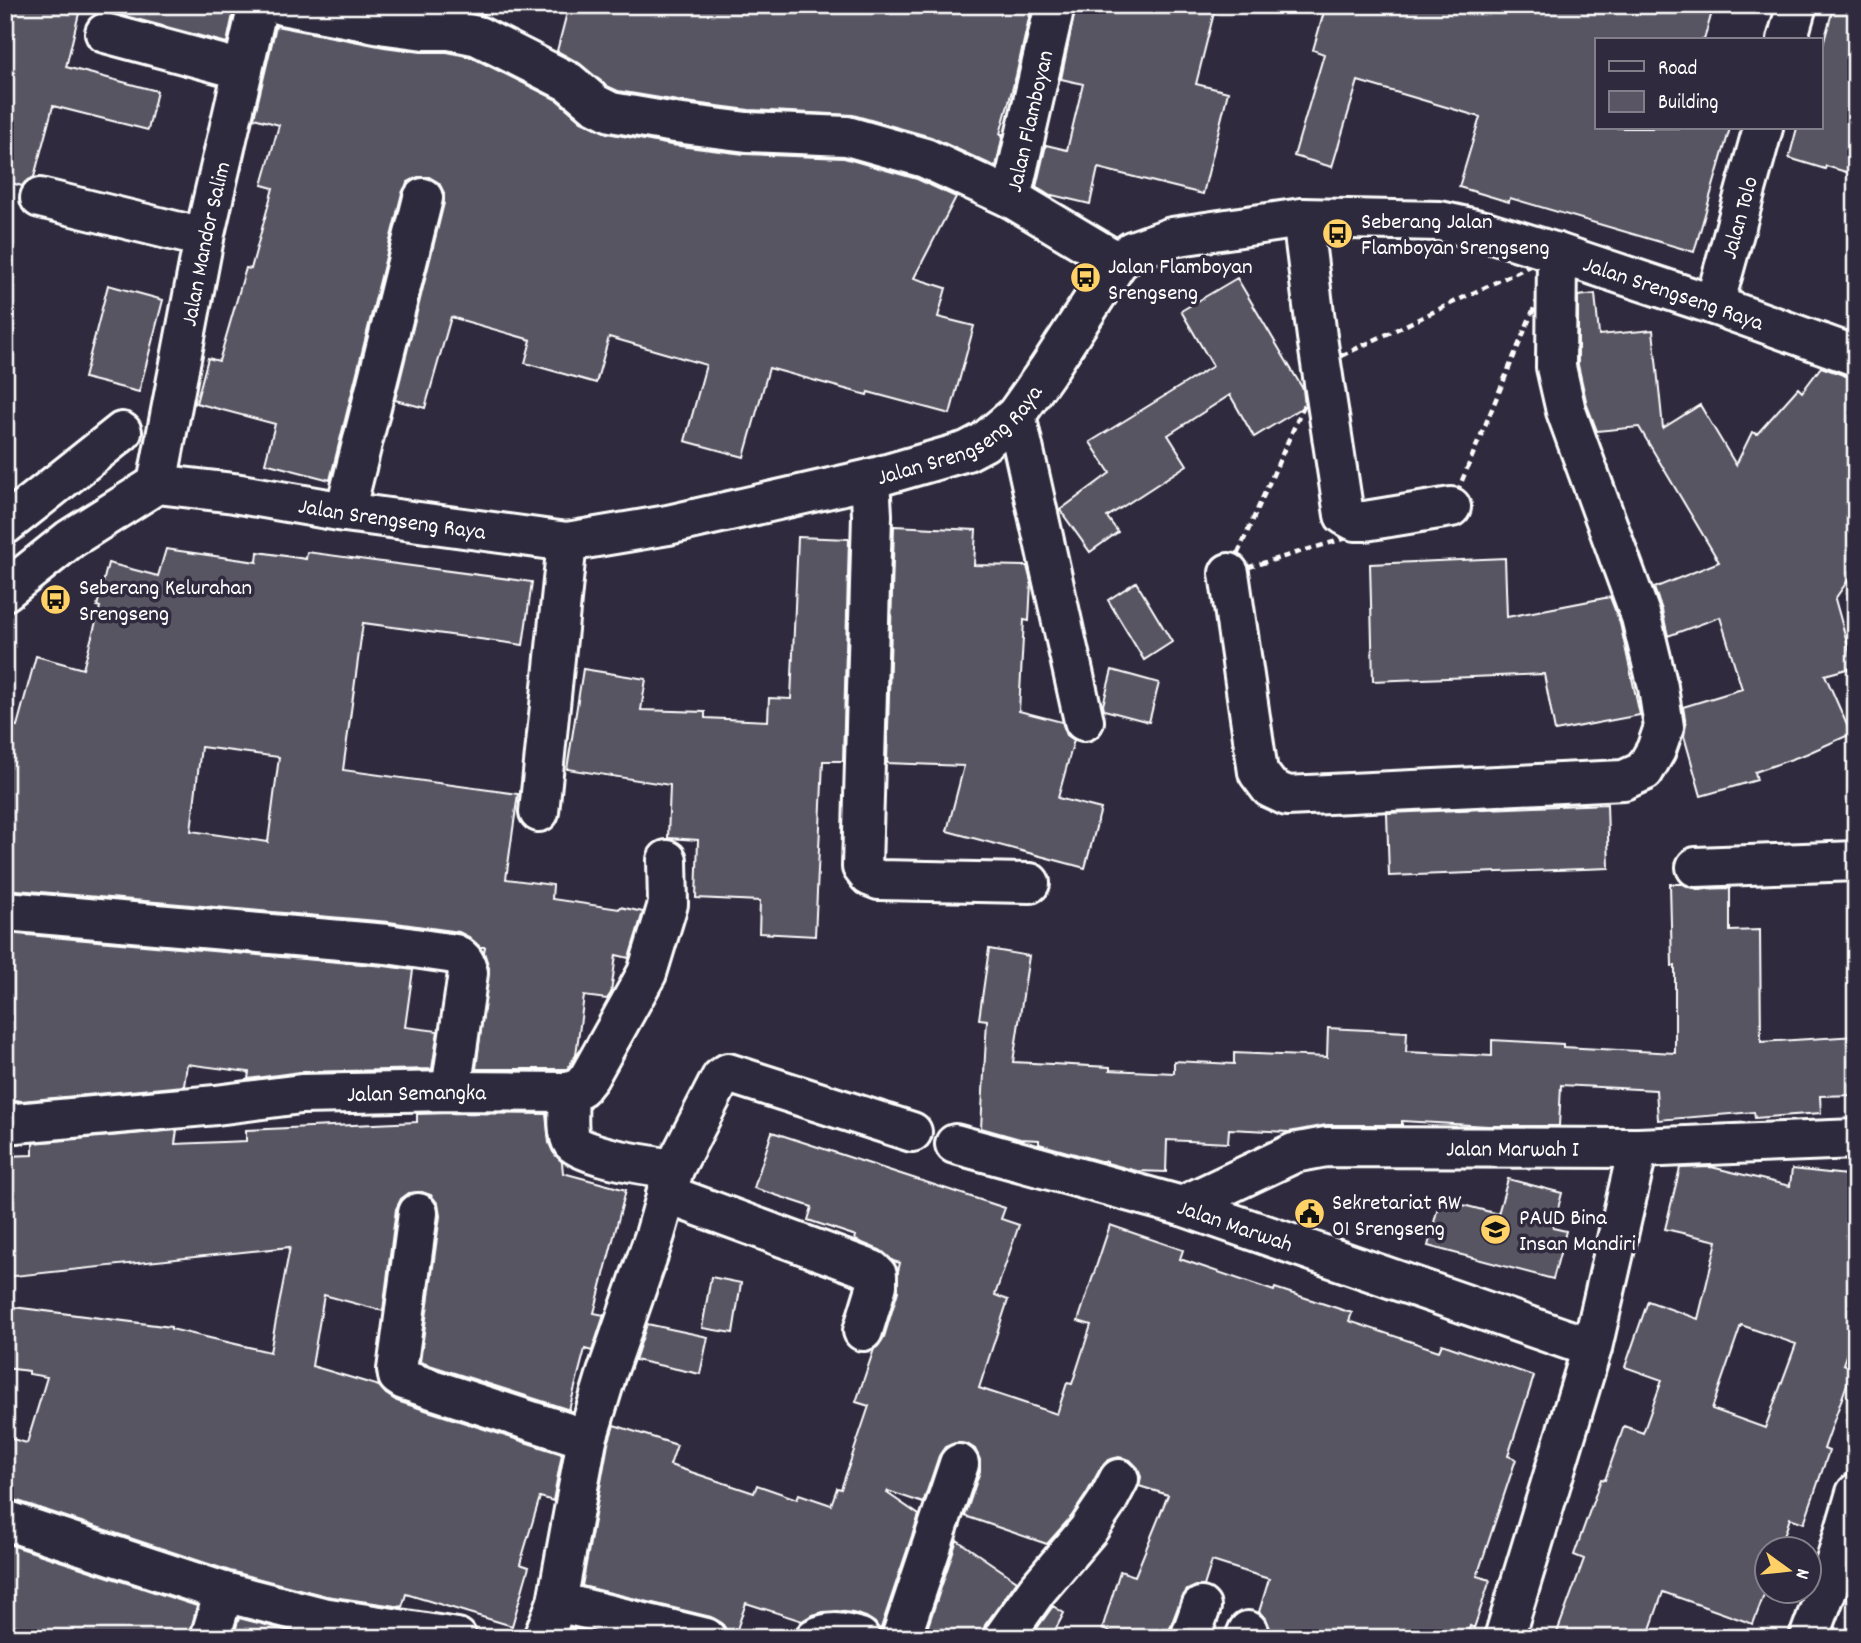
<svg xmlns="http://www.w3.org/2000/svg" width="1861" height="1643" font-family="Dekko,sans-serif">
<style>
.building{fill:#595564;stroke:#fff;stroke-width:2;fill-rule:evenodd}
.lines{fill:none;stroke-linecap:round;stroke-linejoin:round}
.minor-casing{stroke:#fff;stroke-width:44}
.major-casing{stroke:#fff;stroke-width:44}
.path{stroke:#fff;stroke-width:4.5;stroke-dasharray:7 5;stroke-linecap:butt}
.minor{stroke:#2f2a3d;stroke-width:38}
.major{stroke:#2f2a3d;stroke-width:38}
.labels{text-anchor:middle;stroke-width:7;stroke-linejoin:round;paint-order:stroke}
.street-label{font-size:23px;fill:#fff;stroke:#2f2a3d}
.poi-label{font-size:23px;fill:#fff;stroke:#2f2a3d;text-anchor:start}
</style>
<rect width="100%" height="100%" fill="#2f2a3d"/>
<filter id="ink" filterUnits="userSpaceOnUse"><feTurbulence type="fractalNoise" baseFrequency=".0143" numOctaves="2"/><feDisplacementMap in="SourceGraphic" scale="14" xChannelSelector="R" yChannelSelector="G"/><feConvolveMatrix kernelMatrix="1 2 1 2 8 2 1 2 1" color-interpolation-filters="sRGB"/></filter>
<g filter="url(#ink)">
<path class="building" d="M5,5h76l-15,62 91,24 -9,39 -95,-24 -19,71 -9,5 -3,4 -17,-5z
M111,5h124l-8,38 -117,-31z
M404,5h82l-2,10 -31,-6 -28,-1z
M569,5h463l-16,71 -16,58h3l-7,33 -65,-30 -78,-22 -104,-5 -71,-9 -60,-10 -11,-5 -28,-23 -22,-12z
M1076,5h140l-20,79 32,8 -25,102 -105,-26 -8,36 -38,-9v2l-16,-10 10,-42 21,5 16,-66 -22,-5z
M1326,5h388l-10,35h-107v88h133l-36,124 -184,-54 -1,4 -50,-15 21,-70 -122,-36 -26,86 -38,-11 30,-102 -11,-4z
M1834,5h22v170l-30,-9 -1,3 -36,-11 8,-30h24v-76z
M276,26l108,21 37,5h26l24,5 86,43 24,21 26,12 64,12 73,9 100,4 73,21 39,18 -42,81 32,10 -8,29 36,9 -24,88 -82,-22 -1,3 -98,-27 -25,89 -59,-16 21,-76 -97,-28 -13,46 -71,-20 6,-23 -80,-23 -26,91 -30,-8 49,-197v-10l-5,-10 -10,-6h-11l-10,5 -6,11 -72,287 -65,-17 10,-39 -79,-21 12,-45 11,3 27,-93 5,1 22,-81 -11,-3 17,-60 -25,-7z
M1237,278l66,111 2,17 -51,31 -24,-42 -62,40 19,30 -80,52 11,15 -28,20 -30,-42 50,-37 -20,-31 123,-76 -32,-55z
M108,285l55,15 -24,92 -55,-14z
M1595,294l4,41 54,-5 10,98 37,-23 36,60 16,-33 5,2 41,-46 4,4 19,-25 25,9 10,7v186l-21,30 19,68 -29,8 26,59 -45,20 -51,18 2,8 -56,16 -17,-60 2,-12 -3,-17 59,-18 -22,-72 -52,19 -6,-26 -8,-22 65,-26 -80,-135 -42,4 -10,-26 -9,-40v-69z
M894,526l82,4 -2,35 53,1 4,16 -2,39 -5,-1 -5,91 43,11 5,13 7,5 -16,58 43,11 -16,59 -138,-37 17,-65 -77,-3z
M798,537l51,2 -6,222h-20l-8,175 -56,-3 1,-32 -64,-3 2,-58 -30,-2 2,-53 -103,-16 16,-100 63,10 -5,31 64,2v6l63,3 1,-23 22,1z
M166,549l91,13 1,-10 48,7 1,-7 225,30 -9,63 -160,-22 -20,147 175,24 -12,85 47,6 -1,14 67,10 1,-2 23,5 -14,46 -13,-3 -5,38 -4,6 -23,-3 -8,59 -9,14h-91l13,-101 -5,-16 1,-5h-5l-11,-10 -10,-5 -70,-10 -384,-33v-166l12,3 19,-70 47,13 17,-62 -3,-1 11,-43 50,13zM201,747l78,10 -11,85 -77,-11z
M1505,558l2,59 103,-20 10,26 20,92 -85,16 -11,-57 -171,7 -3,-117z
M1136,582l36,60 -28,18 -36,-60z
M1112,670l47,13 -10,39 -45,-12 -1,-5z
M1607,804l2,64 -220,8 -2,-63z
M1670,884h13l14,5 33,-1v43l30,-1 1,112 95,-6v59l-36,1 1,17 -66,5 -1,-6 -96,8 -2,-30 -95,-5 -2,41h-71l-86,-5v4h-76l-37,7 -60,-3 -1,14 -61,-3 -1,32 -29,-1 -30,-8v-2h-7l-61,-17v-4l-19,-1 -39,-11 6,-108 -8,-1 10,-70 40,7 -16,106 97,5v3l64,3v-12l60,3v-11l93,4 1,-29 79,4 -1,20 86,4v-16l71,4v3l112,6v-87h-3z
M5,933l379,33 29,4 -8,57 33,4 -6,38 -132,3 -52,7 1,-7 -62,-8 -3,22 -163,15 -16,-3z
M451,1113l95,1 3,29 4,9 9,10 1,11 63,17 -32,123 10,2 -12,36 -7,-2 -16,61 4,1 -153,-49 20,-146 -2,-12 -7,-9 -9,-3 -13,1 -8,6 -5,10 -13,102 -59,-16 -12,71 67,20 7,8 11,7 165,53 -9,47 -13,-4 -20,67 9,3 -17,59 -106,-32 -4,13 -76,-11 -96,-25 -218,-72h-7v-62l22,6 20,-66 -18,-3v-3l-24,-3v-62l166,21v2l99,23 20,-105 -285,30v-121l28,-1v-12l144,-13 -2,14 71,-3v-11l171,-8v-8z
M772,1132l233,76 -4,11 18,6 -24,70 13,5 -29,88 78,26 10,-31 5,1 19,-59 -13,-4 32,-96 73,25 -3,9 94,32 1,-3 77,25 -3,8 90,30 3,-7 92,32 -26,80 8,3 -39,117 13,4 -16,48 -4,-2 -4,12h-198l2,-10 -4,-10 -7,-6 10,-33 -57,-18 -8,25h-8l-9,4 -6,9 -12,32v7h-41l-26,-9 18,-58 15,5 33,-81 -29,-9 2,-9 -3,-9 -8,-8 -11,-3 -11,3 -8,9 -13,24 -16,24 -24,27 -82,-28 15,-45v-11l-5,-11 -8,-5 -12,-1 -10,4 -6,9 -16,47 -35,-12 -1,2 32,22 -39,116 -5,-8 -9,-6 -13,-4 -16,-2 -14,1 -11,3 -10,6 -56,-18 -12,35h-7v-7l-5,-8 -11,-6 -129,-31 26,-142 6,-19 63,20 -7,20 84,28 3,-8 40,14 2,-5 32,11 6,-17 4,1 28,-83 -13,-4 18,-53 4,-3 6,-9 14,-46v-20l2,-8 -7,-2 -13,-11 -25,-10 1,-4 -48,-16 4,-13 -58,-19z
M1711,1167l79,19 2,-17 64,7v151l-13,37 10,3 -29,82 5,2 -25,72 -14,-5 -10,31h-13v38l-14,37 -90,-32 -16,46h-92l29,-79 -10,-4 27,-76 4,1 19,-54 19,7 19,-53 -37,-13 23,-66 50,18 19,-78 -52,-12 15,-61zM1741,1325l55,19 -31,84 -53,-19z
M1508,1179l54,14 -9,35 13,3 -13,48 -125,-33 12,-47 58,15z
M711,1277l30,6 -8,50 -31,-5z
M647,1324l61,13 -8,37 -65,-14z
M957,1540l60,41 -32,44 -4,13h-57z
M5,1543l192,63 -8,32h-135l-49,-15z
M1053,1606l11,7 -13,25h-21z
M239,1618l73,19 -79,1z
M571,1628l41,10h-43z"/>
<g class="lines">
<defs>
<g id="minor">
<path d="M282,5l105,20 37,5h25l29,6 91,46 26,22 16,8 64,11 72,9 100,4 78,22 86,40 107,64"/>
<path d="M105,33l138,37"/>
<path d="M1787,40l10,-35"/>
<path d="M40,198l164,40"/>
<path id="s1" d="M1011,198l44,-193"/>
<path d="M1302,218l15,119 27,178 11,6h10l86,-14"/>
<path id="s2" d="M1714,305l49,-177"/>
<path d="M1016,415l68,306"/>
<path d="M870,479l2,36 -10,352 7,9 10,4 151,3"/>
<path id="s3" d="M157,484l47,-246 54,-233"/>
<path d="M345,512l78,-314"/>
<path d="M5,525l117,-93"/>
<path d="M1229,573l29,199 12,16 17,8 337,-16 20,-9 12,-21 8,-23 -6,-40 -17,-70 -75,-206 -10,-44 1,-114"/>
<path d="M539,812l28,-270"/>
<path d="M1696,867l160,-6"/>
<path d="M5,911l382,33 68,10c9,5 11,9 13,19l-17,118"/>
<path d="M569,1092c0,11 -3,42 3,50 13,15 81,24 102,27"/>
<path id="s4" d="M5,1124l211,-19 85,-11 150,-3 118,1 12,-5 8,-10 58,-104 21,-69 -1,-44"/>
<path id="s5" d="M955,1144l227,62 410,142"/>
<path d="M666,1194l206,76 5,5v10l-14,46"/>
<path id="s6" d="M1182,1206l112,-53 32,-6 312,1 218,-9"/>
<path d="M418,1213l-21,157 1,6 6,4 183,59"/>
<path d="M5,1520l219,72 98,25 135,21"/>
<path d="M557,1602l149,36"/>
<path d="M210,1638l14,-46"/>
<path d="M543,1638l14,-36 30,-163 20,-66 48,-138 19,-66 47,-91 7,-5 184,59"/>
<path d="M815,1638c16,-8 29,-5 45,0"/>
<path d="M901,1638l58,-174"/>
<path d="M1003,1638l34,-48 51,-60 19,-28 12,-23"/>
<path d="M1190,1638l11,-31"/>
<path d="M1245,1638l3,-7"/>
<path d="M1504,1638l88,-290 46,-200"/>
<path d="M1809,1638l20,-54 27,-91"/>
</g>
<g id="major">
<path id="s7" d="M5,591l65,-52 87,-55 77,9 111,19 222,30 101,-17 202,-46 97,-28 17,-9 32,-27 31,-44 71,-109 14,-11 40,-14 130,-19 138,3 49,11 68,21 157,52 142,51"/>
</g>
</defs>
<use href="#minor" class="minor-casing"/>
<use href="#major" class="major-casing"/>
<path class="path" d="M1557,253l-106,254 -222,66 93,-208z"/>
<use href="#minor" class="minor"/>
<use href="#major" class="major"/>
</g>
</g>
<defs>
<symbol id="bus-disc" viewBox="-11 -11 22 22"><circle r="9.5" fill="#ffd166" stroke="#2f2a3d"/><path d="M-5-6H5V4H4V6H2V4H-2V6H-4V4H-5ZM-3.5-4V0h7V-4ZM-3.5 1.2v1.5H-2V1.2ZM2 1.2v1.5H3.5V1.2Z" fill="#111"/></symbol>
<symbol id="civic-disc" viewBox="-11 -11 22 22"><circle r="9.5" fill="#ffd166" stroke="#2f2a3d"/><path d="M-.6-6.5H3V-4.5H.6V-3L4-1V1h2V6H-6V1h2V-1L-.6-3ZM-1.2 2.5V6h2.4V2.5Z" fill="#111"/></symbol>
<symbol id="school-disc" viewBox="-11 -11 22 22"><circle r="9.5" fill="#ffd166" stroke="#2f2a3d"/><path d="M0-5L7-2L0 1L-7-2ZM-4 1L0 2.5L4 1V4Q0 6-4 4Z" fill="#111"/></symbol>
</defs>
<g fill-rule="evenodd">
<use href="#bus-disc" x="1320" y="216" width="35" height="35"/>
<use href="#bus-disc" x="1068" y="260" width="35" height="35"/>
<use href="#bus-disc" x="38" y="582" width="35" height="35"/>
<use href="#civic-disc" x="1292" y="1196" width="35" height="35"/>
<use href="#school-disc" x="1478" y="1212" width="35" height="35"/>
</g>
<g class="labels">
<g class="street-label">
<text dy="8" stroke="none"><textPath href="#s1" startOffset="79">Jalan Flamboyan</textPath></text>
<text dy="8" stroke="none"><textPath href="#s2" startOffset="91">Jalan Tolo</textPath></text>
<text dy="8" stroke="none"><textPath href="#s3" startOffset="245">Jalan Mandor Salim</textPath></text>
<text dy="8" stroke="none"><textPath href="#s7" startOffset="1830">Jalan Srengseng Raya</textPath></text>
<text dy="8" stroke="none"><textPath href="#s7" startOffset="1012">Jalan Srengseng Raya</textPath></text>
<text dy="8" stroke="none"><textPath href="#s7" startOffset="424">Jalan Srengseng Raya</textPath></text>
<text dy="8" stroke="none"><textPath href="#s4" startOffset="413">Jalan Semangka</textPath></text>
<text dy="8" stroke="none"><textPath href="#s6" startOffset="343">Jalan Marwah I</textPath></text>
<text dy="8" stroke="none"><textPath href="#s5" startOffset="292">Jalan Marwah</textPath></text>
</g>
<g class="poi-label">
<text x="1361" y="228">Seberang Jalan<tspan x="1361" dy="26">Flamboyan Srengseng</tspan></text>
<text x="1108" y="273">Jalan Flamboyan<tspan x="1108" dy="26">Srengseng</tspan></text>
<text x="79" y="594">Seberang Kelurahan<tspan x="79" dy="26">Srengseng</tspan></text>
<text x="1332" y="1209">Sekretariat RW<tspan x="1332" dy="26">01 Srengseng</tspan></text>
<text x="1519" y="1224">PAUD Bina<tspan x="1519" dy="26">Insan Mandiri</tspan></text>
</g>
</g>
<rect width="1861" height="1643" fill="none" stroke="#2f2a3d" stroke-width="28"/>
<rect x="14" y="14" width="1833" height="1615" fill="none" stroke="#fff" stroke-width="2.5" filter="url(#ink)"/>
<rect x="1595" y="38" width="228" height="91" fill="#2f2a3d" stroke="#827f8b" stroke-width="2"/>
<rect x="1609" y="61" width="35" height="10" fill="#2f2a3d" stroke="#827f8b" stroke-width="2"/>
<text x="1658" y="74" font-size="21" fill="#ffffff">Road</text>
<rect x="1609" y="91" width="35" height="21" fill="#595564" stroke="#827f8b" stroke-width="2"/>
<text x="1658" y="108" font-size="21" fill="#ffffff">Building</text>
<g transform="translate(1788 1570) rotate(105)"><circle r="33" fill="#2f2a3d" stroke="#827f8b" stroke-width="2"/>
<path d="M0-5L12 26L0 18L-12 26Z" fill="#ffd166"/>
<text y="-10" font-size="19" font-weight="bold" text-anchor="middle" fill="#ffffff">N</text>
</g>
</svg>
